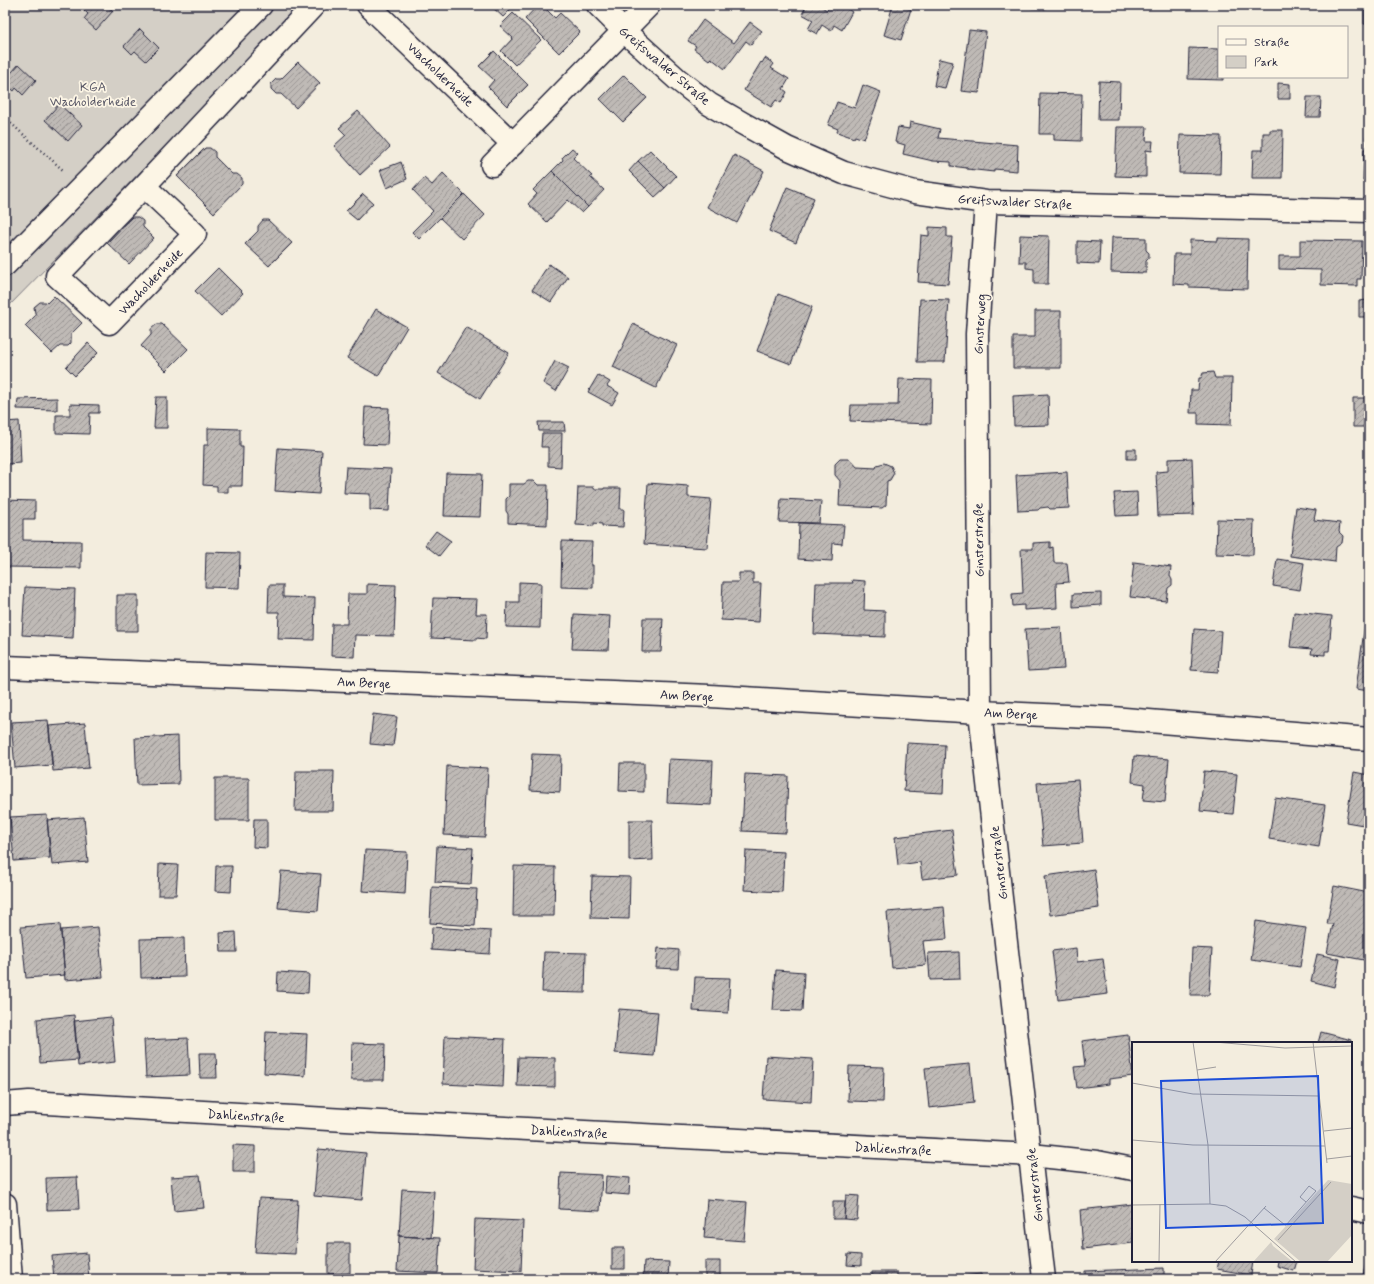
<svg xmlns="http://www.w3.org/2000/svg" width="1374" height="1284" font-family="Mynerve,sans-serif">
<style>
.green{fill:#d4cfc6;stroke:#7b7880}
.building{fill:url(#building-hatch);stroke:#22223b}
.lines{fill:none;stroke-linecap:round;stroke-linejoin:round}
.minor-casing{stroke:#22223b;stroke-width:25}
.path{stroke:#22223b;stroke-width:2.5;stroke-dasharray:1 3;stroke-linecap:butt}
.minor{stroke:#fcf5e5;stroke-width:22}
.labels{text-anchor:middle;stroke-width:3.5;stroke-linejoin:round;paint-order:stroke}
.street-label{font-size:13px;fill:#22223b;stroke:#fcf5e5}
.park-label{font-size:13px;fill:#575665;stroke:#fcf5e5}
.inset-road{fill:none;stroke:#9f9c9d;stroke-width:1}
.view{fill:#1d4ed8;fill-opacity:0.15;stroke:#1d4ed8;stroke-width:2}
.inset-edge{fill:none;stroke:#22223b;stroke-width:2}
</style>
<defs>
<pattern id="building-hatch" width="6" height="6" patternUnits="userSpaceOnUse"><rect width="6" height="6" fill="#bfbab6"/><path d="M-1 1l2-2M0 6l6-6M5 7l2-2" fill="none" stroke="#9b9795"/></pattern>
</defs>
<rect width="100%" height="100%" fill="#f3edde"/>
<filter id="ink" filterUnits="userSpaceOnUse"><feTurbulence type="fractalNoise" baseFrequency=".025" numOctaves="2"/><feDisplacementMap in="SourceGraphic" scale="8" xChannelSelector="R" yChannelSelector="G"/><feConvolveMatrix kernelMatrix="1 2 1 2 8 2 1 2 1" color-interpolation-filters="sRGB"/></filter>
<g filter="url(#ink)">
<path class="green" d="M5,5h299l-299,305z"/>
<path class="building" d="M84,5h22l7,6 -17,19 -12,-11 4,-5 -6,-6z
M492,5h23l-12,12 -12,-11z
M538,5h4l13,13 5,-5 20,19 -21,21 -34,-34z
M807,5h11l9,5 3,-5h12l10,7 -10,18 -8,-5 -3,6 -9,-6 -5,9 -9,-5 5,-9 -11,-6z
M893,5h7l11,4 -10,31 -17,-5z
M1031,5h15l-1,4 -14,-1z
M1332,5h37v19h-5v-15l-32,-2z
M513,13l28,27 -26,25 -14,-14 12,-13 -13,-12z
M703,20l31,23 16,-21 12,9 -11,14 -5,-4 -21,28 -14,-11 -2,2 -15,-11 2,-3 -8,-5z
M140,29l19,19 -13,13 -11,-10 -3,3 -8,-8z
M969,30l17,2 -7,61 -18,-2z
M1189,48l30,1v28h4v3l-35,-1z
M494,51l34,34 -21,21 -19,-19 6,-7 -15,-14z
M765,58l9,6 -3,4 18,11 -6,10 4,3 -6,11 -5,-3 -5,7 -27,-17 17,-28 1,1z
M939,59l14,3 -8,26 -11,-2z
M298,62l22,21 -24,25 -15,-14h-5l-5,-5v-5l5,-5h5z
M19,64l17,16 -13,15 -7,-7 -2,3 -9,-8v-3z
M624,75l23,23 -24,24 -23,-23z
M1099,81l21,1 -1,38h-21z
M1278,83l12,1v15h-12z
M863,85l18,7 -17,47 -9,-3 -1,2 -17,-6 1,-3 -10,-4 9,-23 18,6z
M1040,93l42,1 -1,47 -27,-1v-6h-15z
M1307,97h14l-1,20h-14z
M59,104l23,21 -14,16 -23,-21z
M358,111l32,36 -30,28 -26,-29 12,-11 -7,-7z
M910,122l30,7 -2,9 80,7 -1,26 -23,-2v3l-27,-3v-1l-16,-2v-4l-18,-1 -30,-7 2,-9 -10,-3 3,-15 11,2z
M1117,127h30l-1,14h7l-1,10 -6,-1v27l-31,-1z
M1270,130h13l-1,48h-30l1,-28h10v-17h7z
M1180,135l41,1 -1,38 -41,-1z
M1366,136h3v44h-6l1,-31h2z
M205,148h5l5,4v5l17,17h5l5,4v6l-28,29 -37,-37z
M572,148l6,5 -5,5 19,18 -2,1 14,13 -16,17 -36,-36 11,-11 -1,-2z
M650,150l26,26 -11,12 -27,-27z
M734,155l30,16 -27,52 -30,-16z
M638,161l27,27 -10,9 -26,-26z
M401,162l6,17 -20,9 -7,-18z
M552,171l36,36 -6,6 -14,-13 -21,22 -19,-18 9,-10 -4,-4z
M443,173l21,21 -45,45 -7,-7 21,-21 -20,-21 11,-12 8,7z
M787,187l27,11 -18,45 -27,-12z
M363,194l10,9 -16,17 -11,-9z
M464,194l21,21 -23,24 -22,-21z
M132,217h6l5,4v6l11,11 -25,26 -22,-21z
M263,220h5l24,23 -23,23 -24,-22 13,-13v-5z
M929,227l18,1v9h5l-4,47 -30,-2 3,-47 8,1z
M1020,235l29,1 -1,48h-14v-15l-8,-1v-6h-7z
M1112,237l34,1v12l3,3v5l-3,3v12l-35,-1z
M1218,238l30,1 -1,50 -58,-2v-2l-16,-1 1,-30h16v-14l28,1z
M1300,240l62,1 -1,38h-4v7l-36,-1v-15l-42,-1v-13h21z
M1077,241l23,1 -1,22 -22,-1z
M549,264l19,13 -17,25 -19,-12z
M218,268l25,25 -22,23 -26,-25z
M778,294l34,13 -21,57 -34,-13z
M1367,295h2v22h-10v-16l8,-1z
M54,296l28,27 -11,11v9l-3,3h-8l-8,7 -27,-27 11,-11 -1,-2 -1,-6 6,-5h6l1,1z
M920,299l29,1 -4,62h-28z
M376,309l31,18 -29,49 -31,-18z
M1035,311h26v57h-48v-31h22z
M157,324h5l26,25 -22,22 -25,-25 10,-11v-6z
M633,324l44,21 -21,43 -43,-21z
M466,327l43,26 -29,46 -42,-26z
M88,343l10,10 -23,23 -9,-9z
M555,361l14,7 -13,23 -13,-8z
M1213,372l2,6h17l-1,47 -33,-1v-11h-8l1,-23h7l1,-12h2l2,-5z
M598,375l12,7 -3,4 12,7 -7,12 -24,-13z
M899,379l33,1 -1,44 -81,-3 1,-16h47z
M1048,394l1,31 -35,1 -1,-30z
M156,397h11v31h-13z
M57,398v12l-40,-1 1,-10z
M1353,398h16v29h-16z
M70,404l29,1v8h-9l-1,21 -33,-1v-18h14z
M365,407l24,1 -2,37 -24,-1z
M19,421l2,42 -16,1v-42z
M538,422h26l1,9h-26z
M208,428l32,1v18h3l-1,39h-14v6h-11v-6l-14,-1 1,-40h4z
M542,433h20l-1,34 -13,-1v-19h-7z
M278,448l44,3 -3,43 -44,-3z
M1127,449h9v10h-9z
M1192,458l2,57 -36,1 -2,-44 12,-1v-12z
M840,459h10l7,8 19,1 1,-3 7,-2 7,3 3,7 -4,7 -3,1 -1,24 -4,3 -43,-2 1,-25 -5,-6v-11z
M346,467l45,2 -2,42 -19,-1v-16l-26,-1z
M1067,472l2,36 -19,1 -2,-2 -8,1 -2,2 -20,1 -2,-36z
M446,473l36,1 -2,43 -36,-1z
M528,481h6l4,4h10l-1,40 -39,-2v-9l-2,-3v-12l3,-3v-12h15z
M648,483l40,3v11l23,2 -4,49 -63,-4z
M578,487h16v2h10v-1h17l-1,21h4l-1,18 -21,-1v-2l-8,-1v3l-18,-1z
M1137,492l1,23 -22,1 -2,-23z
M781,499l40,2 -2,22 -40,-1z
M5,500l30,1v18h-12v21l58,1v27l-76,-1z
M1296,507l20,3 -2,10 26,3 -1,9 4,4 -1,7 -6,4 -1,15 -45,-6z
M1217,519l37,1 -1,35 -37,-1z
M799,523l45,2 -2,19 -9,-1 -1,18 -34,-2z
M436,531l15,10 -12,15 -14,-11z
M562,541l30,1 -1,23h2v23l-32,-1z
M1050,542v6l3,-1 1,16h13l2,19 -13,1 1,25 -33,2v-5l-11,1 -1,-12 11,-1 -2,-44h12v-6z
M206,552l34,1 -1,35 -34,-1z
M1277,559l27,4 -4,27 -27,-4z
M1134,562l37,5 -1,9 2,4v5l-4,3 -2,13 -36,-4z
M739,573h14v10h8l-2,39 -38,-2 2,-38h16z
M852,580l13,1 -1,29 21,1v26l-71,-3 2,-51h37z
M519,582l22,1 -1,45 -34,-1 1,-25h12z
M367,584l29,1 -2,51 -39,-1 -1,22 -23,-1 1,-32h15l1,-30h19z
M269,585h14v12l32,1 -1,42 -36,-1 1,-27h-11z
M25,587l50,2 -2,49 -51,-3z
M1101,593v12l-28,2v-13z
M117,595h21v36h-21z
M433,598l44,1 -1,15h11l-1,25 -10,-1v2l-45,-2z
M1294,612l38,4 -3,35h-4v4l-14,-1 1,-5 -22,-2z
M574,614l36,2 -2,34 -36,-1z
M1366,616l3,1v74l-13,-2z
M643,618h20l-2,34h-19z
M1061,627l3,42 -36,2 -3,-42z
M1194,629l27,2 -3,41 -27,-2z
M373,714l24,3 -4,29 -23,-2z
M48,720l4,45 -37,3 -4,-46z
M85,723l4,45 -36,3 -4,-45z
M178,736l1,48 -42,1 -2,-47z
M907,743l38,2 -2,48 -39,-2z
M532,754l29,1 -1,37 -30,-2z
M1134,756l35,3 -4,43 -22,-2 2,-16 -13,-2z
M669,759l44,2 -2,44 -44,-2z
M620,763h24v29l-25,-1z
M447,766l41,2 -3,69 -41,-2z
M296,771h38l-1,40h-38z
M1204,771l33,3 -4,40 -33,-3z
M1354,772l15,3v51l-23,-4z
M745,774l43,2 -2,57 -44,-2z
M215,778h34v42h-34z
M1078,780l5,63 -40,3 -6,-63z
M1275,798l50,7 -6,42 -50,-8z
M47,815l3,43 -36,3 -4,-44z
M84,817l4,45 -36,3 -5,-45z
M254,819h13v29l-14,-1z
M629,820h23l1,40 -24,1z
M952,830l6,45 -36,4 -2,-17 -22,3 -3,-28z
M437,846l36,2 -2,36 -36,-2z
M365,850l42,2 -2,42 -43,-3z
M746,850l38,2 -2,40 -38,-2z
M159,864l19,1 -2,30h-18z
M216,866h16l-1,26 -16,-1z
M514,866l41,1 -1,49h-41z
M1094,869l5,39 -49,7 -5,-39z
M281,871l40,3 -3,37 -40,-3z
M592,876l38,1 -1,42 -38,-1z
M1334,886l35,7v68l-42,-8 6,-29h-6z
M432,887l45,2 -2,37 -45,-3z
M944,907l3,32 -24,2 3,24 -34,3 -5,-56z
M1256,921l50,7 -6,39 -49,-7z
M60,924l5,51 -39,3 -5,-51z
M98,927l5,50 -38,3 -4,-50z
M432,927l59,4 -1,23 -59,-4z
M236,932l1,20h-16l-1,-19z
M184,938l1,39 -44,1 -1,-39z
M658,948l21,2 -1,19 -22,-1z
M1076,948l1,14 26,-3 5,35 -50,6 -6,-49z
M1192,948l20,1 -3,46h-19z
M544,952l42,1 -1,40 -43,-1z
M959,952l1,27 -30,1 -2,-27z
M1317,954l23,5 -6,28 -23,-6z
M776,970l28,2 -2,39 -29,-1z
M278,972l31,2 -1,19 -31,-2z
M695,977l35,1 -2,35 -35,-2z
M619,1009l39,3 -4,44 -39,-3z
M74,1015l4,45 -38,3 -3,-44z
M111,1017l4,45 -37,4 -4,-45z
M266,1032l41,2 -2,42 -41,-3z
M1321,1032l31,8 -1,5v-2h-33z
M1128,1035l5,41 -24,3v5l-32,4 -3,-21 11,-1 -3,-25z
M445,1036l60,3 -2,48 -60,-3z
M188,1038l2,37 -44,2 -2,-37z
M352,1043l33,1 -1,36h-33z
M199,1053h17l1,25h-17z
M766,1056l47,3 -2,43 -48,-3z
M518,1057l37,1v29l-38,-1z
M970,1064l4,39 -45,5 -4,-40z
M849,1066l35,1 -1,35 -35,-1z
M233,1145l22,1v26h-22z
M318,1149l48,4 -4,47 -48,-4z
M561,1173l41,2 -2,36 -41,-2z
M200,1175l4,33 -30,3 -3,-34z
M606,1176l24,2 -1,17 -24,-2z
M77,1177l2,32 -32,1 -1,-32z
M402,1189l32,2 -3,47 -32,-2z
M846,1195l13,1 -2,24 -13,-1z
M259,1198l39,2 -3,54 -40,-2z
M707,1199l40,3 -3,39 -40,-3z
M833,1201h12l-1,18h-11z
M1133,1204v39l-50,6 -3,-39z
M475,1219l48,2 -2,50 -48,-2z
M399,1236l41,2 -2,35 -41,-2z
M328,1243h22v30l-22,1z
M612,1248h13v21h-13z
M87,1253l2,26h-35l-2,-23z
M848,1254l13,1v11l-14,-1z
M644,1261l25,1 -1,17h-25z
M705,1261h15v18h-15z
M1219,1261h34l-2,14 -34,-6z
M1278,1261h19l-3,10 -17,-5z
M1366,1263h3v16h-7z
M1164,1268v11h-79v-8z
M872,1272h25v7h-25z
M981,1274l1,5h-31v-2z"/>
<g class="lines">
<defs>
<path id="minor" d="M368,5l145,139
M598,5l26,26 53,48 32,25 33,19 45,25 57,25 71,19 71,10 383,9
M492,165l157,-160
M144,186l51,48 -86,89 -52,-47 87,-90 170,-181
M986,202l-9,132 3,378 64,567
M5,265l256,-260
M5,667l705,29 270,16 132,6 257,21
M5,1104l24,-2 352,20 48,2 602,31 66,7 36,7
M5,1204l6,75
M1351,1208l18,4"/>
</defs>
<use href="#minor" class="minor-casing"/>
<path class="path" d="M5,118l59,53"/>
<use href="#minor" class="minor"/>
</g>
</g>
<g class="labels">
<g class="street-label">
<text transform="translate(665 65) rotate(40)" y="5">Greifswalder Straße</text>
<text transform="translate(441 74) rotate(44)" y="5">Wacholderheide</text>
<text transform="translate(1015 201) rotate(3)" y="5">Greifswalder Straße</text>
<text transform="translate(150 281) rotate(-46)" y="5">Wacholderheide</text>
<text transform="translate(979 324) rotate(-87)" y="5">Ginsterweg</text>
<text transform="translate(978 540) rotate(-91)" y="5">Ginsterstraße</text>
<text transform="translate(364 682) rotate(3)" y="5">Am Berge</text>
<text transform="translate(687 695) rotate(3)" y="5">Am Berge</text>
<text transform="translate(1011 713) rotate(3)" y="5">Am Berge</text>
<text transform="translate(998 863) rotate(-97)" y="5">Ginsterstraße</text>
<text transform="translate(246 1115) rotate(3)" y="5">Dahlienstraße</text>
<text transform="translate(569 1131) rotate(3)" y="5">Dahlienstraße</text>
<text transform="translate(893 1148) rotate(3)" y="5">Dahlienstraße</text>
<text transform="translate(1034 1185) rotate(-96)" y="5">Ginsterstraße</text>
</g>
<g class="park-label">
<text x="93" y="91">KGA<tspan x="93" dy="15">Wacholderheide</tspan></text>
</g>
</g>
<g transform="translate(1132 1042)">
<rect width="220" height="220" fill="#f3edde"/>
<path d="M196,138l24,4v51l-25,27h-26l-27,-23zM139,200l2,4 20,16h-40z" fill="#d4cfc6"/>
<path class="inset-road" d="M61,0l15,103 2,59M82,0l71,6 67,-2M181,0l14,121M65,28l19,-3M0,41l61,11 126,2M192,89l28,-3M0,98l61,5 132,1M195,117l25,-3M0,163l78,-1 16,2 19,11 51,45M132,166l21,17h1l30,-34 -7,-5 -9,11 6,5M146,198l53,-58M27,220l1,-58M83,220l51,-56"/>
<path class="view" d="M186,34l5,147 -157,5 -5,-147z"/>
<rect width="220" height="220" class="inset-edge"/>
</g>
<rect width="1374" height="1284" fill="none" stroke="#fcf5e5" stroke-width="20"/>
<rect x="10" y="10" width="1354" height="1264" fill="none" stroke="#22223b" stroke-width="1.5" filter="url(#ink)"/>
<rect x="1218" y="26" width="130" height="52" fill="#fcf5e5" stroke="#a5a1a1"/>
<rect x="1226" y="39" width="20" height="6" fill="#fcf5e5" stroke="#a5a1a1"/>
<text x="1254" y="46" font-size="12" fill="#22223b">Straße</text>
<rect x="1226" y="56" width="20" height="12" fill="#d4cfc6" stroke="#a5a1a1"/>
<text x="1254" y="66" font-size="12" fill="#22223b">Park</text>
</svg>
